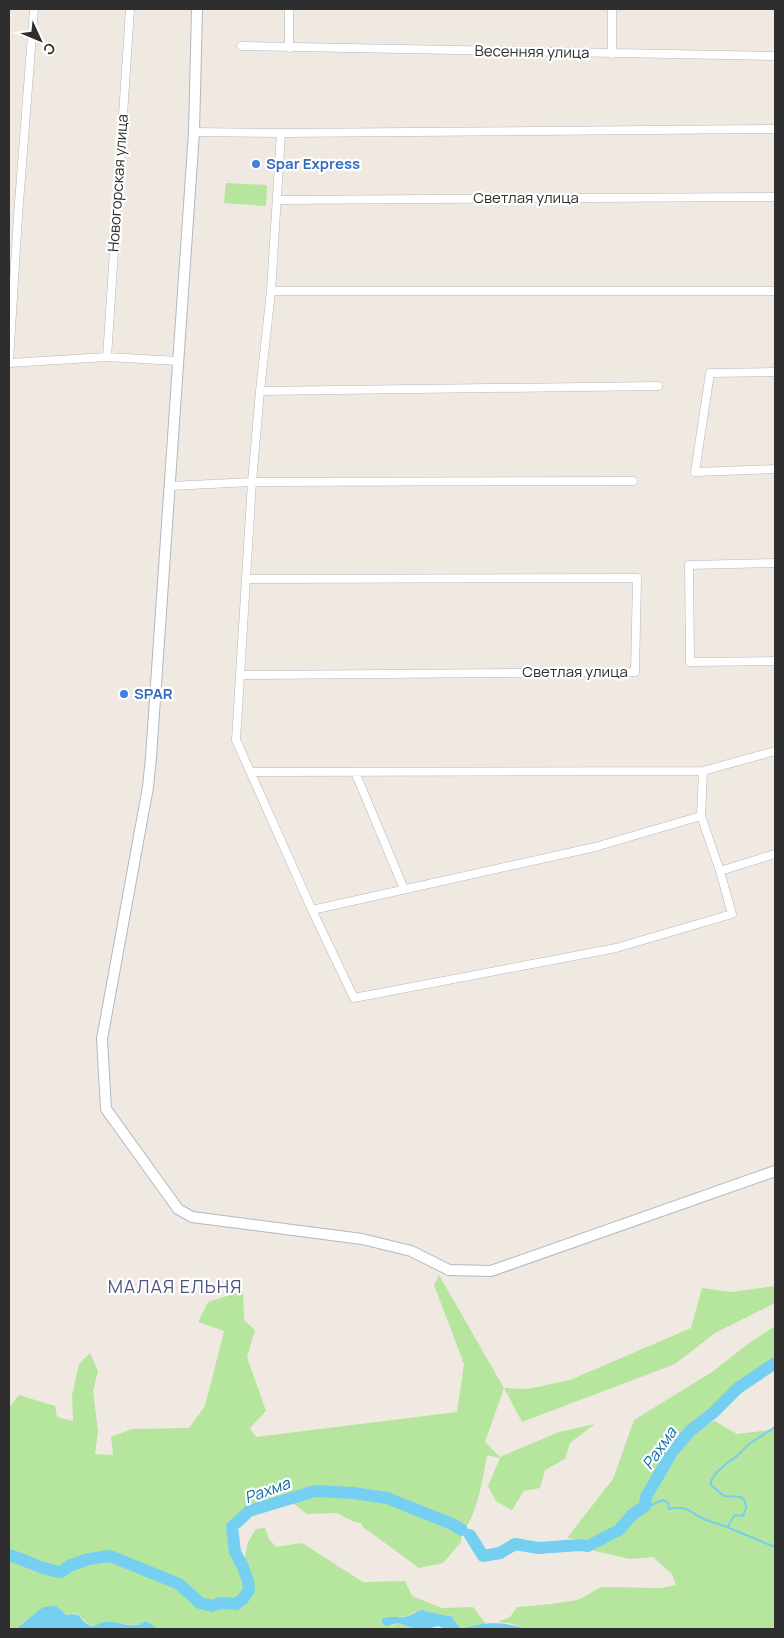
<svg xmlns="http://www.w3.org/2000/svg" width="784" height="1638" font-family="Manrope,sans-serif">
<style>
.green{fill:#b6e59e}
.water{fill:#75cff0}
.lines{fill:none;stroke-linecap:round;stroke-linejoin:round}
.stream{stroke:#75cff0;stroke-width:2}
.river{stroke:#75cff0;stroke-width:12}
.minor-casing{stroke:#b4b7c1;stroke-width:9}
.tertiary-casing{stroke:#b4b7c1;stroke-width:12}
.minor{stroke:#fff;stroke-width:8}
.tertiary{stroke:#fff;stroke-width:10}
.shop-dot{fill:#3f7fe0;stroke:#fff;stroke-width:2}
.labels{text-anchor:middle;stroke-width:4.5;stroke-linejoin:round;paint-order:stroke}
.street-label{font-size:15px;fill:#2e2e2e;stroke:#fff}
.shop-label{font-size:15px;font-weight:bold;fill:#366cbe;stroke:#fff;text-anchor:start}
.water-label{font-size:16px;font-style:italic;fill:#0d6fa3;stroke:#fff}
.quarter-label{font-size:18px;letter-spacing:1px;fill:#4d5680;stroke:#fff}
</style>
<rect width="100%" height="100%" fill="#efe9e1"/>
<path class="green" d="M226,183l41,2 -1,21 -42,-3z
M439,1275l65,113 24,1 42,-9 121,-52 11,-40 30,4 43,-6v17l-60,30 -40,31 -153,58 -18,-34 -19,54 15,15 59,-25 36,-8 -25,19 -5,16 -20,11 -5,18 -16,3 -12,19 -16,-9 -8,-15 12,-28 -13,-3c-3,17 -11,68 -25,75l-1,12 -18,21 -24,5 -56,-41 -2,-4 -9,-2 -15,-8 -30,1 -19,-15 -39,12 -17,16 3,25 8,14 5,-24 8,-13 9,-1 4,11 7,8 26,-4 61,39 42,-1 7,15 30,12 31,-1 13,17 -26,5 -9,-11 3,-2 -40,-4 -7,4 -9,1 -7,9 7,-3 18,6h-258l-12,-8 -4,3 -8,1 -30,-3 -8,4 -7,-1 -9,-9 -5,-3 -9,2 -23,-8 -27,22h-7v-222l10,-12 36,11 2,11 16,4 -1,-26 7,-31 11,-11 8,18 -5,20 5,41 -3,22 18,1 -2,-18 21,-8 57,-1 16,-22 19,-75 -26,-9 10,-20 35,-11 1,29 11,10 -8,27 19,54 -16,17 6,9 201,-25 7,-48 -30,-79z
M775,1326v33l-47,32 -44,41 -11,17 17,-18 25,-10 22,13 33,-4 5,-3v202h-248l-18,-6 -11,-1 12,-5 7,-10 34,-3 27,-4 23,-13 59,1 16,-3 -4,-11 -19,-17 -23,2 -35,-8 -7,-5 31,-16 13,-15 13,-9 1,-9 21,-38 -28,46 -23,22 -30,13 -19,-2 46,-59 21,-59 78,-48 37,-29z"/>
<path class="water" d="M56,1606l10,9c18,-3 11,4 23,10 6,3 9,-2 15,-3 14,-2 29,9 42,-1l12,8h-142l27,-22z
M424,1610l3,2 28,5 -3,1 9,11c27,-7 39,-8 66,0h-81l-8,-3 -11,3h-11l-18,-6 -12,3 -4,-3v-4c8,-4 17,0 26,-3 5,-2 9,-5 16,-6z"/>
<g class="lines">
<path class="stream" d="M645,1506h4l14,-6 5,3 1,6c17,-4 21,3 35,10 8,3 16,6 24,8l2,-5 5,-7 8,1 3,-8 -1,-7 -4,-4 -17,-1 -13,-11v-4l5,-8 11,-10 9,-6 13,-13 26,-17
M729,1528l46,19"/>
<path class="river" d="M470,1535l13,21 17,-3 15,-9 23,4 42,-3 8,1 31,-16 13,-15 13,-9 1,-9 26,-45 18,-21 24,-19 24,-24 37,-25
M9,1555c18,5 34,16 52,17l10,-7 18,-6 21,-3 69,28 21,19 12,3 8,-3 16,1 6,-4 7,-10 -1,-9 -5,-14 -8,-15 -3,-25 17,-16 66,-20 38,2 34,5 65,26 10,6"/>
<defs>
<path id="minor" d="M289,9v39
M612,9v45
M241,46l534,10
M194,132l87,1 494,-4
M281,133l-10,158 -11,100 -8,91 -16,258 76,170 42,88 262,-50 116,-34 -12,-43 -19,-55 2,-45
M277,200l498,-3
M271,291h504
M107,357l23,-348
M9,361l9,-145 16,-207
M9,363l98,-6 71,4
M775,372l-65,1 -15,99 80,-3
M260,391l398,-5
M170,486l82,-4 381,-1
M775,563l-86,2 1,97 85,-1
M240,675l395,-3 2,-94 -391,1
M251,772l452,-1 72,-20
M355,772l49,117
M720,871l55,-17
M312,910l283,-63 106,-31"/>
<path id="tertiary" d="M197,9l-3,123 -43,625 -3,30 -46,252 4,70 72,100 14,8 170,22 49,12 38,19 42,1 284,-100"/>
</defs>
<use href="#minor" class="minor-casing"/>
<use href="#tertiary" class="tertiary-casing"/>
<use href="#minor" class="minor"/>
<use href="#tertiary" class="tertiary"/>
</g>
<g class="shop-dot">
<circle cx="256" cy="164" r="5"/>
<circle cx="124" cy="694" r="5"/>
</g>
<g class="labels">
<g class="street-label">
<text transform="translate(532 52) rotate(1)" y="5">Весенняя улица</text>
<text transform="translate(118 183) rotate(-86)" y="5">Новогорская улица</text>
<text x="526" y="203">Светлая улица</text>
<text x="575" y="677">Светлая улица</text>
</g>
<g class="shop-label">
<text x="266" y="169">Spar Express</text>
<text x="134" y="699">SPAR</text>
</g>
<g class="water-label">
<text transform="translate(659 1448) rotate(-55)" y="6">Рахма</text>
<text transform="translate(267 1490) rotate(-20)" y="6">Рахма</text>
</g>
<g class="quarter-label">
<text x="175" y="1293">МАЛАЯ ЕЛЬНЯ</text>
</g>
</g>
<rect width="784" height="1638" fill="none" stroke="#2e2e2e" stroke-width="20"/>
<g transform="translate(40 40) rotate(134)" stroke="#ffffff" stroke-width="4" paint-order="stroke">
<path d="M0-4L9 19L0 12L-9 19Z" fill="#2e2e2e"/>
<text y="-8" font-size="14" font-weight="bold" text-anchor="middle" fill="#2e2e2e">С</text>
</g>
</svg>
